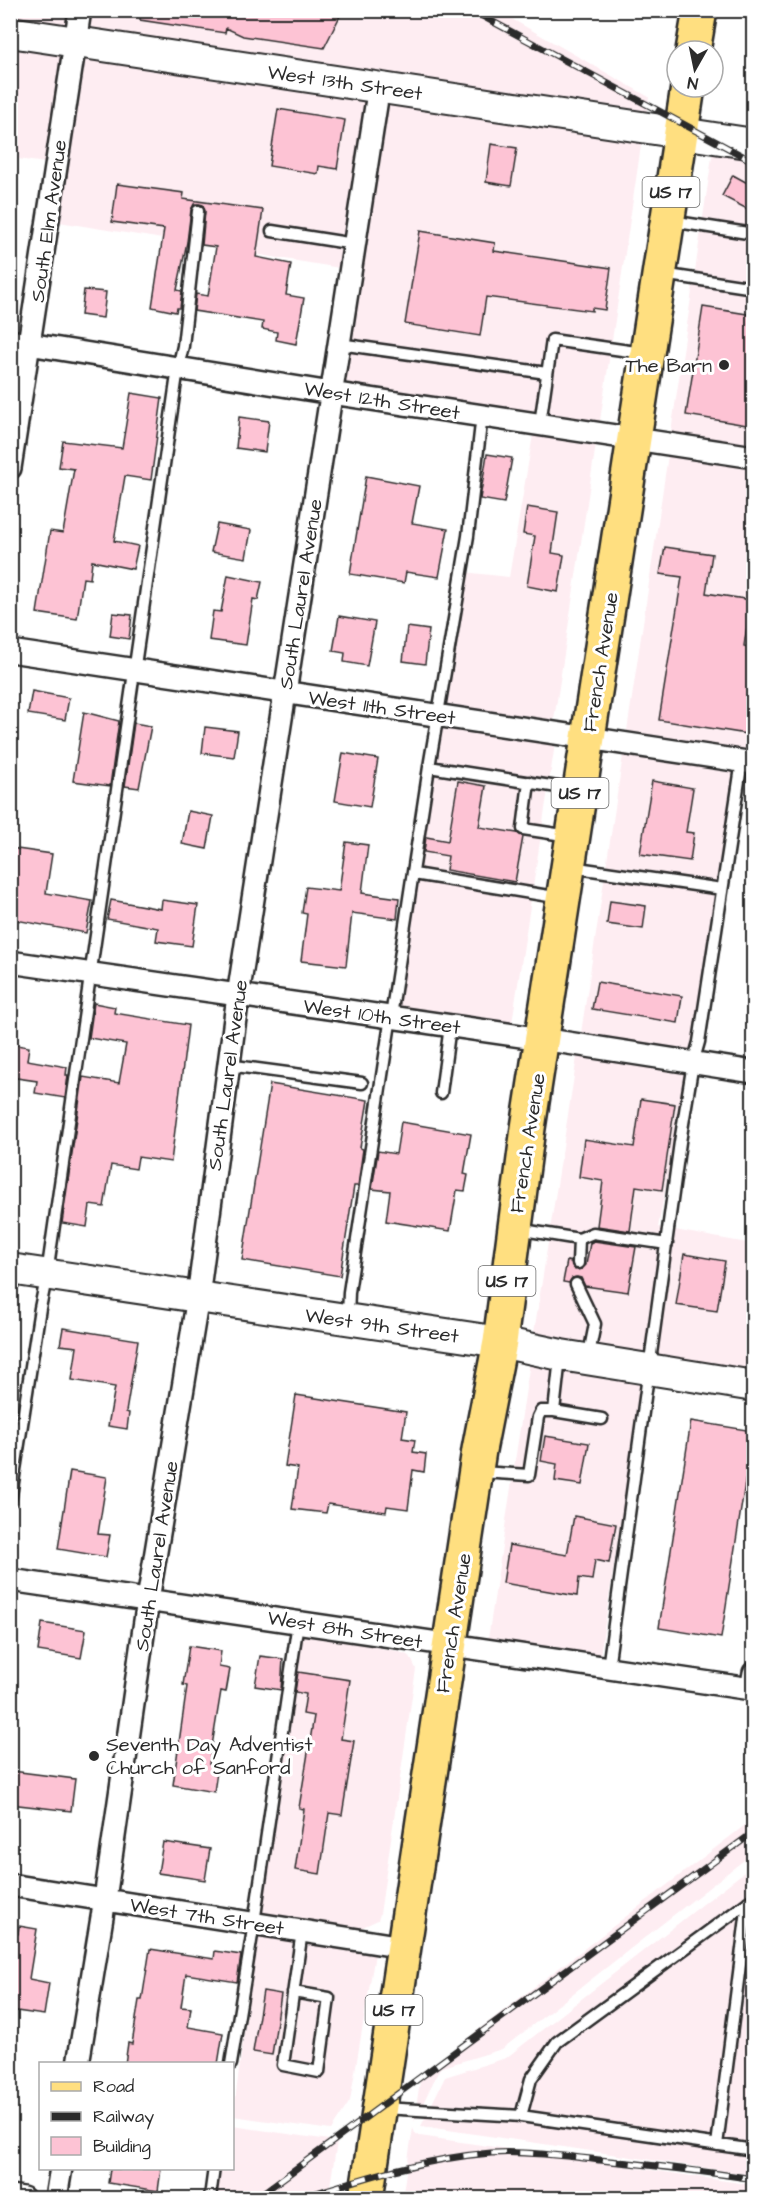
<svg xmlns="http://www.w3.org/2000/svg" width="764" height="2209" font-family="'Architects Daughter',sans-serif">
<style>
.built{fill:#feedf2}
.building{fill:#fdc3d4;stroke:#2b2b2b;stroke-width:1.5}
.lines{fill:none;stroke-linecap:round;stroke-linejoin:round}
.lane-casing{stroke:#2b2b2b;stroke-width:15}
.street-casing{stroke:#2b2b2b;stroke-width:26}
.secondary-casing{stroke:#2b2b2b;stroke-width:34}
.primary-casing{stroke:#2b2b2b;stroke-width:38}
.lane{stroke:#fff;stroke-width:10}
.street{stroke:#fff;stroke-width:21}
.secondary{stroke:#fff;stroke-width:30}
.primary{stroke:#ffdf80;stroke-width:33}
.rail-casing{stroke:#2b2b2b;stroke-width:7}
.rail{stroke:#fff;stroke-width:4.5;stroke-dasharray:14;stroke-linecap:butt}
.poi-dot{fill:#2b2b2b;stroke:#fff;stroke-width:2}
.labels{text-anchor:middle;stroke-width:6;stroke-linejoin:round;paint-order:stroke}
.shield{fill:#fff;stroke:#6b6b6b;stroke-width:1.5}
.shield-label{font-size:18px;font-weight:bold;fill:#2b2b2b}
.street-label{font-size:20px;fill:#2b2b2b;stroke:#fff}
.poi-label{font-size:20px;fill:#2b2b2b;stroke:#fff;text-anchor:end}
</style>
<rect width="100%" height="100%" fill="#fff"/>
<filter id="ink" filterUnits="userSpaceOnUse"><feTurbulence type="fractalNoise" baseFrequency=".0167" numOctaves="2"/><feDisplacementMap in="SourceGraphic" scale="12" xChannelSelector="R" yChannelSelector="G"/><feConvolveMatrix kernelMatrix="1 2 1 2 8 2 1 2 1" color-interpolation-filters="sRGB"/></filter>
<g filter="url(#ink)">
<path class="built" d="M10,11h59l-3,18 -55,-9z
M90,11h408l151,86 -3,19 -559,-84z
M10,44l53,8 -17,111 -35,-5z
M83,55l283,42 -26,171 -281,-46z
M387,100l255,39 -42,282 -257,-38z
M713,150l40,6v289l-82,-13z
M533,435l63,9 -42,276 -118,-17 18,-132 55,6z
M668,455l85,13v283l-126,-20z
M433,726l122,18 -43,279 -118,-17z
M623,755l122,18 -54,278 -110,-18z
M577,1057l110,17 -29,153 95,17v130l-220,-35z
M530,1362l113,18 -43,275 -112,-16z
M302,1634l95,17 13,5 6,13 -36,245 -2,6 -24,11 -95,-13z
M753,1819v34l-251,196 -62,19 -26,54 7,-48z
M753,1865v310l-332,-49 24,-49 61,-19z
M257,1935l118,19 -25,147 -19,29 -98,-14z
M233,2126l96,14 9,-4 -10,62h-114l4,-29 14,-1z
M413,2128l2,5 5,3 333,49v13h-351z"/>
<path class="building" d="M141,10h202l-19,38 -81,-12 -17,-8 -1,5 -85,-13z
M278,109l67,11 -8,49 -18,-3 -1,8 -49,-8z
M491,144l26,4 -6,38 -25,-4z
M733,175l20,11v26l-31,-16z
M117,184l67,9 -1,6 80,11 -7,47 35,7 -5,31 18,3 -8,46 -20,-4 1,-8 -15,-3 1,-7 -69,-11 2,-17 12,2 8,-49 -14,-2 3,-34 -2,-6 -4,-1h-5l-3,6 -4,32 -10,48 5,1 -2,17h-3l-1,4 -24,-5 12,-78 -52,-7z
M420,231l75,12 -1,8 117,17 -6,42 -13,-2v3l-106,-14 -6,39 -75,-12z
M84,290l22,2 -3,26 -22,-3z
M703,307l50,8v111l-67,-11z
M131,393l31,5 -11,82 -26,-4 -11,65 24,5 -5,23 -41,-8 -2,18 -7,-1 -6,41 -40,-6 13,-82 13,2 11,-64 -15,-2 4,-26 59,7z
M239,417l30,4 -4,31 -29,-4z
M487,454l25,4 -8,45 -24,-4z
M366,476l53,10 -7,37 36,6 -9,48 -33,-5 -2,11 -54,-9z
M527,507l31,5 -6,41 12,2 -6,37 -31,-6 8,-50 -12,-2z
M217,524l34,6 -5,28 -35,-6z
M665,547l47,7 -6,39 45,7 -7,46 9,2v87l-94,-15 23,-143 -22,-3z
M228,575l34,7 -4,18 -5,-1 -7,46 -37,-5 4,-29 8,1z
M113,613l19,2 -3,24 -19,-3z
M339,616l36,6 -8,44 -23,-4 1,-9 -12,-2z
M407,627l22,3 -4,34 -22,-3z
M32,691l37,7 -4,22 -37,-6z
M84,712l35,9 -9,65 -37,-5z
M134,723l17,3 -12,62 -14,-2z
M205,727l33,4 -4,26 -32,-4z
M343,753l35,6 -8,48 -35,-6z
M458,781l28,5 -7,41 38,6 6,4 -8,45 -69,-12 2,-14 -24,-4 2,-15 22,4z
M652,781l41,7 -7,44 8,1 -4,28 -50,-7z
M188,811l25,5 -6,33 -25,-5z
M346,842l22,3 -6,48 37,5 -2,21 -45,-6 -6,53 -45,-5 6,-47 -5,-1 4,-26 33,4z
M10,848l42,6 -6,39 46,8 -6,32 -76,-14z
M111,900l50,9 1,-9 36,5 -6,41 -36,-5 2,-13 -51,-9z
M610,901l36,5 -3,23 -36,-5z
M597,982l85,14 -4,27 -86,-14z
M94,1003l21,4 -1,6 74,12 -17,137 -33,-5 -2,12 -25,-4 -7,42 -14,-2 -3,22 -25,-4 21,-146 36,6 7,-39 -37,-6z
M10,1044l19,3 -2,13 40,7 -1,8h2l-3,23 -30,-5 2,-12 -27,-4z
M270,1084l98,16 -8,48 3,1 -5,37h-4l-14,90 -98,-16z
M641,1099l34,5 -13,86 -26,-4 -6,45 -33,-5 6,-45 -24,-4 5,-38 50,8z
M401,1122l70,12 -7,40 4,1 -3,16 -8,-1 -7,41 -64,-10 4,-30 -18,-2 6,-38 18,3z
M594,1241l42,6 -8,45 -43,-6 -4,-8 -4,-1 -5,1 -3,5 -6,-1 4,-21 4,1 4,8 7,-1 4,-4 4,-22z
M684,1254l41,7 -8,50 -41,-6z
M63,1328l75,12 -12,72 3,1 -2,16 -19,-3 7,-39 -43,-7 5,-33 -17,-2z
M296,1395l110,17 -4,26 13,2 -2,12 13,2 -2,18 -11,-2 -5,39 -21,-3 -1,6 -58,-8 -2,9 -34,-4 6,-41 -13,-2z
M691,1421l62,10 -32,207 -62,-10z
M545,1436l44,7 -7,42 -27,-4 2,-17 -16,-3z
M70,1471l37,6 -9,57 12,1 -4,22 -48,-8z
M574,1516l42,8 -7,39 -14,-3 -3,20 -13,-2 -2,18 -74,-13 6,-38 58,10z
M42,1623l44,7 -5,28 -43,-7z
M189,1646l32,5 -2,16 11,2 -4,23 -5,-1 -12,73 9,1 -4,27 -41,-7 14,-99 -4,-1z
M260,1656l23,3 -2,31 -26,-4z
M298,1672l52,8 -9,59 13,2 -12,74 -13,-2 -9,61 -25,-4 9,-61 -5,-1 15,-92 -11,-2 3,-20 -11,-2z
M12,1771l63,8 -4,32 -61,-7z
M163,1842l47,7 -5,31 -47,-7z
M19,1926l18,3 -8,50 20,4 -5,32 -34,-5v-77l8,1z
M150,1949l64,10 1,-8 26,4 -4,27 -51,-8 -5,33 10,1 -3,19 35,6 -5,31h-93l3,-21 4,1 7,-44h3z
M263,1991l18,3 -9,61 -19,-3z
M110,2169h51l-3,22 -50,-8z"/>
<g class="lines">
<defs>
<path id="lane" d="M671,221l83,13
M272,231l82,13
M662,274l92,14
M339,344l208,29
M540,424l12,-84 91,13
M429,767l148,23
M529,782l-6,47 47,7
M571,867l151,22
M414,874l147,24
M228,1065l134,18
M441,1093l9,-67
M517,1229l62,10 -1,24
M579,1239l14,-6 74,11
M576,1284l19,40 -7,35
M348,1317l1,-25 80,-525 39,-231 14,-121
M554,1411l6,-53
M480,1472l49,3 9,-58 3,-6h13l48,8
M10,1502l30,-194 7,-34 131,-906 5,-22 15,-135
M608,1668l72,-526 13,-79 6,-21 43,-281
M293,1992l36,6 -10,74 -36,-7 19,-134
M231,2064l23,-141 44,-301
M383,2108l138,8 233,34
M521,2116l10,-37 26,-37 197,-144
M717,2145l31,-243
M210,2197l4,-29"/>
<path id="street" d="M10,341l321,52 423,64
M10,468l70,-458
M10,651l744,112
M10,962l532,77 212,33
M10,1580l741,109 3,-16
M10,1885l393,62
M78,2064l27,-165 43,-299 50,-303 40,-301 141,-910
M10,2196l13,2
M56,2198l5,-30"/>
<path id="secondary" d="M10,32l744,112
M10,1269l490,73 61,13 193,31"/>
<path id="primary" d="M693,51l7,-41
M366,2198l113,-748 21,-108 28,-214 160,-1041"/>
</defs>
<use href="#lane" class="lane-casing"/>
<use href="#street" class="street-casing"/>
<use href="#secondary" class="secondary-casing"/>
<use href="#primary" class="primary-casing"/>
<use href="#lane" class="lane"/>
<use href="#street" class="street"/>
<use href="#secondary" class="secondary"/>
<use href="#primary" class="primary"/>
<defs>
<path id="rail" d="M471,10l283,152
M256,2198l498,-366
M301,2198c62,-20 125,-40 190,-45 34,-2 75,3 109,7 51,5 102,11 154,19"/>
</defs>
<use href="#rail" class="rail-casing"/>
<use href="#rail" class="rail"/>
</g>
</g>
<g class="poi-dot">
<circle cx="724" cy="365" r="6"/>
<circle cx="94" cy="1756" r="6"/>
</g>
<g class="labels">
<g class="shield">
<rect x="642.5" y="177" width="57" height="30" rx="4.5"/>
<rect x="551.5" y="778" width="57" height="30" rx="4.5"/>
<rect x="478.5" y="1266" width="57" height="30" rx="4.5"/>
<rect x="365.5" y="1995" width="57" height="30" rx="4.5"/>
</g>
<g class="shield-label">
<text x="671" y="198">US 17</text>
<text x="580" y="799">US 17</text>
<text x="507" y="1287">US 17</text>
<text x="394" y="2016">US 17</text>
</g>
<g class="street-label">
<text transform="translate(345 82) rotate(8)" y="7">West 13th Street</text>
<text transform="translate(48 221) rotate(-82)" y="7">South Elm Avenue</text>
<text transform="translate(382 400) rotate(9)" y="7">West 12th Street</text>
<text transform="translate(300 594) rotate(-81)" y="7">South Laurel Avenue</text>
<text transform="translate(600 662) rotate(-81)" y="7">French Avenue</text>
<text transform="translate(382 707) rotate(8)" y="7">West 11th Street</text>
<text transform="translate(382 1016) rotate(8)" y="7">West 10th Street</text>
<text transform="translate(227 1075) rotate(-82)" y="7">South Laurel Avenue</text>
<text transform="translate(527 1143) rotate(-81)" y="7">French Avenue</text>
<text transform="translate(382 1325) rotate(8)" y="7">West 9th Street</text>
<text transform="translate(156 1556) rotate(-81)" y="7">South Laurel Avenue</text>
<text transform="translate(453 1623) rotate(-81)" y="7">French Avenue</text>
<text transform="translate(345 1629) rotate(9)" y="7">West 8th Street</text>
<text transform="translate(207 1916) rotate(9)" y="7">West 7th Street</text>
</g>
<g class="poi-label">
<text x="712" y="372">The Barn</text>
<text x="106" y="1751" text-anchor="start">Seventh Day Adventist<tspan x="106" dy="23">Church of Sanford</tspan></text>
</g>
</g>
<rect width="764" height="2209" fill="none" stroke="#fff" stroke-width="36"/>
<rect x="18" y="18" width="728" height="2173" fill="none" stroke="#2b2b2b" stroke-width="2" filter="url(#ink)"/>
<rect x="39" y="2062" width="195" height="108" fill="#ffffff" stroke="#aaaaaa" stroke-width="1.5"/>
<rect x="51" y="2082" width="30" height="9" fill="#ffdf80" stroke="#aaaaaa" stroke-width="1.5"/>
<text x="93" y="2092" font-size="18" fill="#2b2b2b">Road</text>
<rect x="51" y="2112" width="30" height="9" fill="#2b2b2b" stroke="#aaaaaa" stroke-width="1.5"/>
<text x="93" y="2122" font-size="18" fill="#2b2b2b">Railway</text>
<rect x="51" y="2137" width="30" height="18" fill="#fdc3d4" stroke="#aaaaaa" stroke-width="1.5"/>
<text x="93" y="2152" font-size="18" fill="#2b2b2b">Building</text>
<g transform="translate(695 69) rotate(189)"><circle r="28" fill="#ffffff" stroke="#aaaaaa" stroke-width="1.5"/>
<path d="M0-4.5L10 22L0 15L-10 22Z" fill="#2b2b2b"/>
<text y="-9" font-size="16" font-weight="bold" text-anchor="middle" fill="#2b2b2b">N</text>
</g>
</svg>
